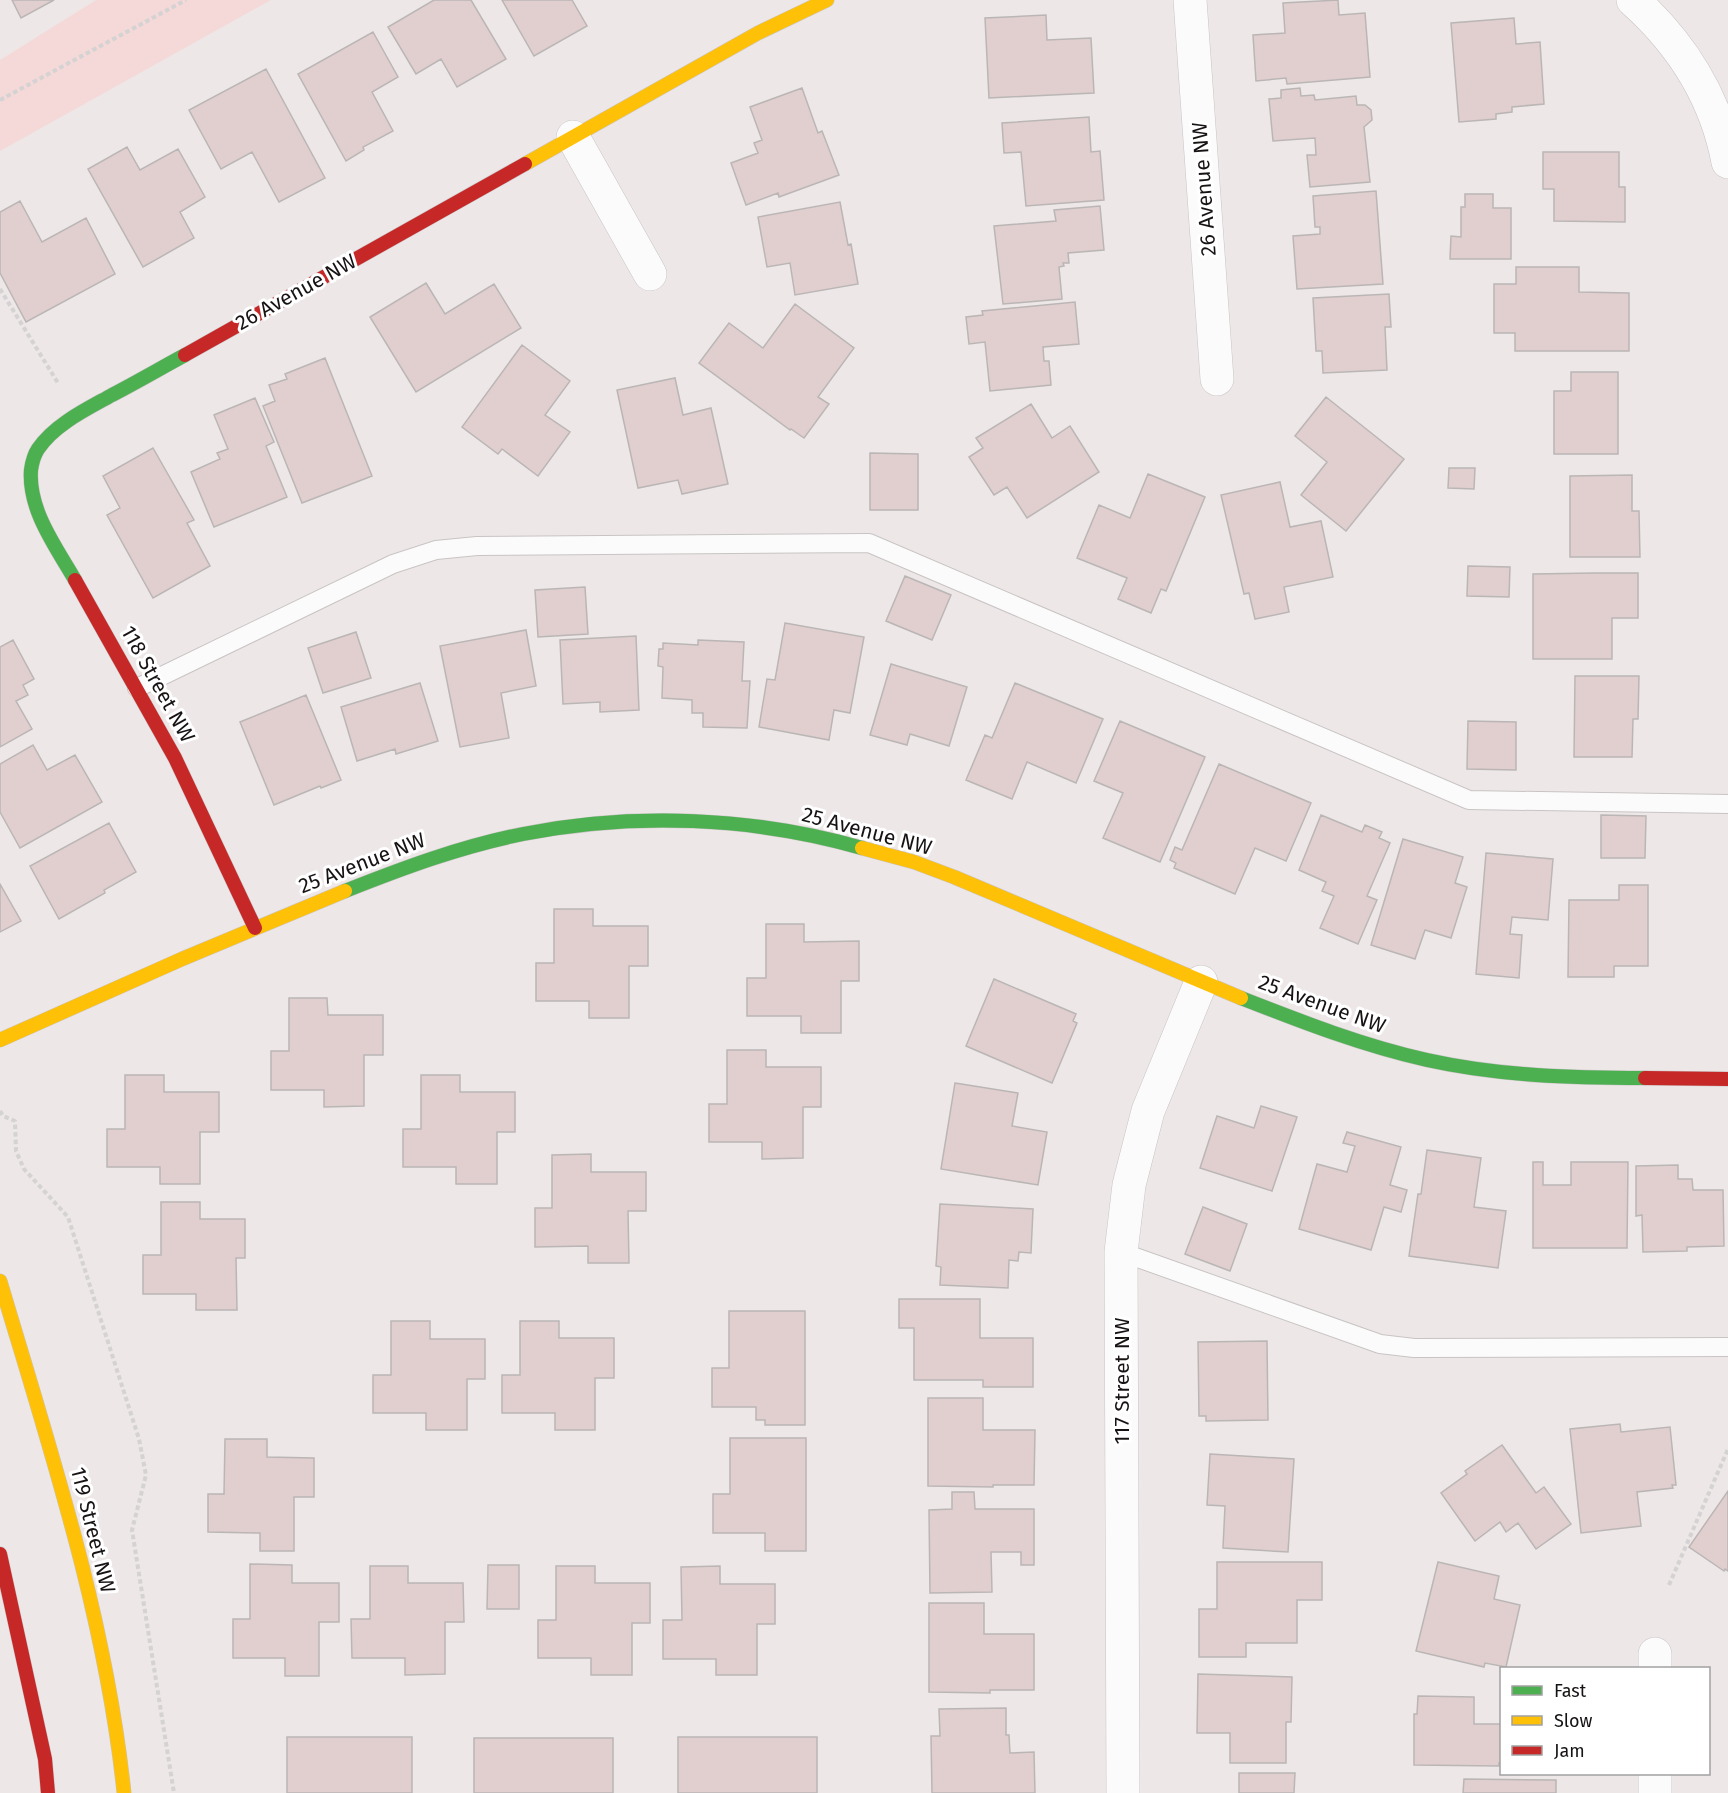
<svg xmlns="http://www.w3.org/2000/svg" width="1728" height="1793" font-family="'Fira Sans',sans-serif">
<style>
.green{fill:#f4d9d8}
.building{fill:#e0cfce;stroke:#bbb6b6;stroke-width:1.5}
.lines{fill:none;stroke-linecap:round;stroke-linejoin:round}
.lane-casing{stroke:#c9c4c4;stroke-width:20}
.street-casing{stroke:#c9c4c4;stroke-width:34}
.fast-casing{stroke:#c9c4c4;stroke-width:15}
.slow-casing{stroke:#c9c4c4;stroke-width:15}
.jam-casing{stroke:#c9c4c4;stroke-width:15}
.path{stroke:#d4d2d2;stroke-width:4;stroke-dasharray:4.5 3;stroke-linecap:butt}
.lane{stroke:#fcfbfb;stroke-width:18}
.street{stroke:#fcfbfb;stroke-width:33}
.fast{stroke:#4caf50;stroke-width:14}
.slow{stroke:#ffc107;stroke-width:14}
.jam{stroke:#c62828;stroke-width:14}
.labels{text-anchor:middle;stroke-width:6;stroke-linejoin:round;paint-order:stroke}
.street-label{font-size:21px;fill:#171313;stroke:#fff}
</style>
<rect width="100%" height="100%" fill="#ede7e7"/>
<path class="green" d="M96,0h175l-271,151v-91z"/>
<path class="building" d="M12,0h42l-33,18z
M434,0h37l35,59 -49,28 -16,-28 -25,15 -28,-47z
M502,0h70l15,26 -53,30z
M1338,0l1,15 26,-2 5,64 -83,7 -1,-6 -30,3 -3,-46 32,-2 -2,-30z
M1046,15l1,25 44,-2 3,55 -105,5 -4,-80z
M1514,18l2,26 24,-2 4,62 -32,3v5l-16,2v5l-37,3 -8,-99z
M373,32l25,45 -26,15 21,39 -30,16 1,3 -18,11 -48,-87z
M266,69l59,109 -46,24 -27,-50 -31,17 -32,-59z
M802,88l16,45 4,-2 17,44 -60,22 -1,-4 -32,12 -15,-42 27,-10 -4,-10 8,-3 -12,-33z
M1300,88l1,8 13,-1 1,5 41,-4 1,9h8l6,5 1,10 -8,7 6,55 -60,5 -3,-32h9l-1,-17 -42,3 -4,-42 12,-1v-8z
M1089,117l2,35 9,-1 4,49 -78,6 -5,-54 -17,1 -2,-30z
M127,147l13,23 38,-21 27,48 -25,15 14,26 -51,29 -55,-98z
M1543,152h76v35h6v35l-71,-1v-32h-11z
M1376,191l7,93 -86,5 -4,-53 27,-2v-7h-5l-2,-31z
M1465,194h28v14h18v51h-61l1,-23 10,1v-30h4z
M20,201l22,41 44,-24 29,56 -89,48 -26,-49v-61z
M840,202l8,43 3,-1 7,40 -63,11 -5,-32 -23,4 -9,-50z
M1100,206l4,44 -36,3 1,10h-6l1,3 -5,1 3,32 -59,5 -9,-78 62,-5 -2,-11z
M1516,267h63v25l50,1v58h-114v-18h-21v-49h22z
M426,283l19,31 49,-30 27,44 -105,64 -46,-75z
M1389,294l2,33h-6l2,43 -64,3 -1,-22h-6l-3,-53z
M1075,302l4,42 -36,3 1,14h5l2,24 -61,6 -5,-49 -16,2 -3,-27 17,-2 -1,-4z
M795,304l59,44 -36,49 11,7 -25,34 -13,-9 -1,1 -91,-67 30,-40 34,25z
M522,345l48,36 -25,34 25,17 -32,44 -36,-27 -4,5 -36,-27z
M325,358l47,118 -70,27 -39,-97 12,-5 -6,-16 18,-6 -2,-5z
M1571,372h47v82h-64v-63h17z
M675,378l8,37 28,-7 17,76 -46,10 -4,-14 -40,8 -21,-98z
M1326,397l78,62 -58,72 -45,-36 26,-33 -32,-26z
M255,398l19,44 -8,4 21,51 -73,30 -23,-55 29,-13 -3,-6 11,-4 -14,-34z
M1031,404l21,34 18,-12 29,46 -72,46 -20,-31 -13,8 -25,-38 14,-9 -7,-10z
M153,448l41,72 -7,3 23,43 -57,32 -46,-83 13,-7 -17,-32z
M870,453l48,1v56h-48z
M1449,468h26l-1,21 -26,-1z
M1148,474l57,23 -39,94 -5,-2 -10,24 -33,-14 9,-21 -50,-20 22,-53 31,13z
M1632,475v36h7l1,46h-70v-81z
M1280,482l10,45 31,-6 12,56 -49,10 5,25 -34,7 -6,-26 -5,1 -23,-99z
M1468,566l42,1 -1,30 -42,-1z
M1595,573h43v45h-26v41h-79v-85z
M905,576l46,19 -19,45 -46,-19z
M585,587l3,47 -50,3 -3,-47z
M785,623l79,14 -14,76 -16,-3 -5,30 -70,-13 8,-48 8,1z
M526,630l10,56 -35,7 8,45 -49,9 -20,-101z
M356,632l15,46 -48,15 -15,-45z
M636,636l3,74 -39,2v-10l-37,2 -3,-64z
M13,640l21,39 -11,6 5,10 -12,6 16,28 -32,18v-100z
M698,640l46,2 -2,39h8l-3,47 -44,-1v-14h-11v-13l-30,-2 1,-31 -5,-1 1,-17h4v-6l35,2z
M891,664l76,23 -18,59 -39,-12 -3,11 -37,-10z
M1575,676h64l-1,43h-5l-1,38h-58z
M420,683l18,58 -42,13 -1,-5 -38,12 -16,-54z
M1015,683l88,36 -27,64 -49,-21 -15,37 -46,-19 19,-45 7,3z
M306,695l35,85 -20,8 -1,-2 -46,19 -34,-83z
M1120,721l85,36 -45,105 -57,-24 20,-45 -29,-12z
M1468,721l48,1v48l-49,-1z
M33,745l14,25 28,-15 27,47 -82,46 -20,-36v-48z
M1219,764l92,39 -25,58 -31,-13 -20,46 -61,-26 2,-5 -6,-3 5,-13 7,3z
M1321,815l41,17 3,-7 17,7 -3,6 11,5 -23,53 10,4 -19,44 -38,-16 14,-32 -12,-5 4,-9 -27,-12z
M1601,815l45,1 -1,42h-44z
M109,823l27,49 -32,18 1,3 -46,26 -29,-53z
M1403,839l60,18 -8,26 12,4 -16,51 -26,-8 -10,29 -44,-14z
M1486,853l67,6 -5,61 -36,-3 -2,17 12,1 -3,43 -43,-4z
M0,884l21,37 -21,11z
M1619,885h29v81h-34v11h-46l1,-77h50z
M554,909h39v17h55v40h-19v52h-40v-17h-53v-38h18z
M766,924h38v18l55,-1v40h-18v52h-40v-17h-54v-38h19z
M994,979l82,35 -3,7 4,2 -25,60 -86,-37z
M289,998h38l1,17h55v40h-19v51l-40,1v-17h-53v-39h18z
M727,1050h39v17h55v40h-18v51l-41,1v-17h-53v-38h18z
M125,1075h39v17h55v40h-19v52h-40v-17h-53v-38h18z
M421,1075h39v17h55v40h-18v52h-41v-17h-53v-38h18z
M955,1083l63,10 -6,33 35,6 -9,53 -97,-16z
M1261,1106l36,11 -25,74 -72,-23 17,-52 37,12z
M1347,1132l54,15 -11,38 17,5 -6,22 -17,-5 -13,43 -72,-21 18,-65 30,8 8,-26 -12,-3z
M1427,1150l54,8 -7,49 32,4 -8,57 -89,-12 9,-62h3z
M591,1154v18h55v39h-18l1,52h-41v-17l-53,1v-39h17v-53z
M1533,1162h10v23h28v-23h57l-1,86h-94z
M1678,1165v14h14l1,11h30l1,56 -37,1v4l-44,1 -1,-37 -6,1v-50z
M161,1202h39v17h45v39h-9l1,52h-41v-16h-53v-39h18z
M940,1204l93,5 -2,44 -12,-1 -1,9 -9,-1 -1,28 -68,-3 1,-18 -5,-1z
M1203,1207l44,17 -17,47 -45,-17z
M899,1299h81v39h53v49h-50v-7h-69v-52h-15z
M729,1311h76v114h-40v-5h-9v-13h-44v-39h17z
M391,1321h39v18h55v40h-18v51h-41v-17h-53v-38h18z
M520,1321h39v17h55v40h-19v52h-40v-17h-53v-38h18z
M1267,1341l1,79 -62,1v-5h-7l-1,-74z
M928,1398h55v32h52l-1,55h-41v2l-65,-1z
M1620,1424l1,8 49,-5 6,58h-4l1,3 -36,4 4,34 -60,7 -11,-104z
M730,1438h76v113h-41v-18h-52v-39h17z
M225,1439h42v18l47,1v39h-20v54h-34v-18l-52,-1v-38h16z
M1502,1445l34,48 8,-6 27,37 -35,25 -18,-26 -12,9 -6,-10 -25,19 -34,-48 26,-19 -2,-3z
M1210,1454l84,5 -6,93 -65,-4 2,-42 -18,-1z
M1728,1491v80l-3,-2 -1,2 -35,-24z
M952,1492h22l1,17h59v56h-13v-13h-30l1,40 -62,1 -1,-83 23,-1z
M1217,1562h105v38h-25v43h-51v14h-47v-48h18z
M1438,1562l61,14 -5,23 26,6 -14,62 -21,-4 -1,4 -68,-16z
M250,1564l42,1v18h47v39h-20v54h-34v-18h-52v-39h17z
M488,1565h31v44h-32z
M370,1566h38v17h55l1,39h-19v52l-40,1v-17h-53l-1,-39h19z
M556,1566h39v17h55v40h-18v52h-41v-17h-53v-38h18z
M720,1566v18h55v40h-18v51h-41v-16h-53v-39h19l-1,-53z
M929,1603h55v31h50v56h-44v3l-61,-1z
M1198,1674l94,3 -1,45h-5v41h-56v-30h-33z
M1418,1696l56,1v27h28v39h-3v3l-85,-1v-51h3z
M1006,1708v27h3l1,18 24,-1 1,41h-103l-1,-57h9l-1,-27z
M287,1737h125v56h-125z
M678,1737h139v56h-139z
M474,1738h139v55h-139z
M1239,1773h56l-1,20h-55z
M1464,1779l92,1v13h-93z"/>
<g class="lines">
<defs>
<path id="lane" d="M137,688l256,-124 43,-14 41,-4 392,-3 600,257 259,4
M1121,1252l259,92 34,4 314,-1"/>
<path id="street" d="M1190,0l27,379
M1633,0c48,43 83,98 95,162
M573,137l77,137
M1655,1654v14
M1655,1774v19
M1123,1793l-2,-541 8,-67 19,-74 53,-129"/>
<path id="fast" d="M75,580c-19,-33 -47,-70 -44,-110 1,-7 3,-15 7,-21 17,-25 49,-40 74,-54 25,-13 49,-27 73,-40
M345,891c58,-23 117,-45 178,-57 111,-22 231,-17 339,14
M1241,998c61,24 123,48 186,62 72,16 146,18 218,18"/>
<path id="slow" d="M525,164l233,-131 69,-33
M862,848l52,14 40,15 287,121
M0,1040l182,-81 163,-68
M0,1281c50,168 106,337 124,512"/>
<path id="jam" d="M185,355l340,-191
M75,580l100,178 80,170
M1645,1078l83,1
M0,1554l45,205 3,34"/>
</defs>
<use href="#lane" class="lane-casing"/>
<use href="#street" class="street-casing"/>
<use href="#fast" class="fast-casing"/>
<use href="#slow" class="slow-casing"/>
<use href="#jam" class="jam-casing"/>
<path class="path" d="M0,100l186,-100
M0,289l58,94
M0,1111l3,5 12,5 1,30 8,18 44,48 71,222 7,36 -14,55 42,263
M1669,1585l59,-136"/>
<use href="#lane" class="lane"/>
<use href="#street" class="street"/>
<use href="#fast" class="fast"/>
<use href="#slow" class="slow"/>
<use href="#jam" class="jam"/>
</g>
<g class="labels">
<g class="street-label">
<text transform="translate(1204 189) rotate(-94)" y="7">26 Avenue NW</text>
<text transform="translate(296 292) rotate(-29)" y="7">26 Avenue NW</text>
<text transform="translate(158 684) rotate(61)" y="7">118 Street NW</text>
<text transform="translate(867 831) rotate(15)" y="7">25 Avenue NW</text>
<text transform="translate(362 863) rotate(-21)" y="7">25 Avenue NW</text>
<text transform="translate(1322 1004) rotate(20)" y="7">25 Avenue NW</text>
<text transform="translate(1122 1381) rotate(-90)" y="7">117 Street NW</text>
<text transform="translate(93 1530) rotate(76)" y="7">119 Street NW</text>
</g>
</g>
<rect x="1500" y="1667" width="210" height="108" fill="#ffffff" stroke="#a2a1a1" stroke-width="1.5"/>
<rect x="1512" y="1686" width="30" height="9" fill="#4caf50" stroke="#a2a1a1" stroke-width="1.5"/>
<text x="1554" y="1697" font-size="18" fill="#171313">Fast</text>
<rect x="1512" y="1716" width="30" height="9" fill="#ffc107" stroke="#a2a1a1" stroke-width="1.5"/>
<text x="1554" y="1727" font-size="18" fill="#171313">Slow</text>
<rect x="1512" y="1746" width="30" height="9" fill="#c62828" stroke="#a2a1a1" stroke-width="1.5"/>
<text x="1554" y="1757" font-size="18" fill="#171313">Jam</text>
</svg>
